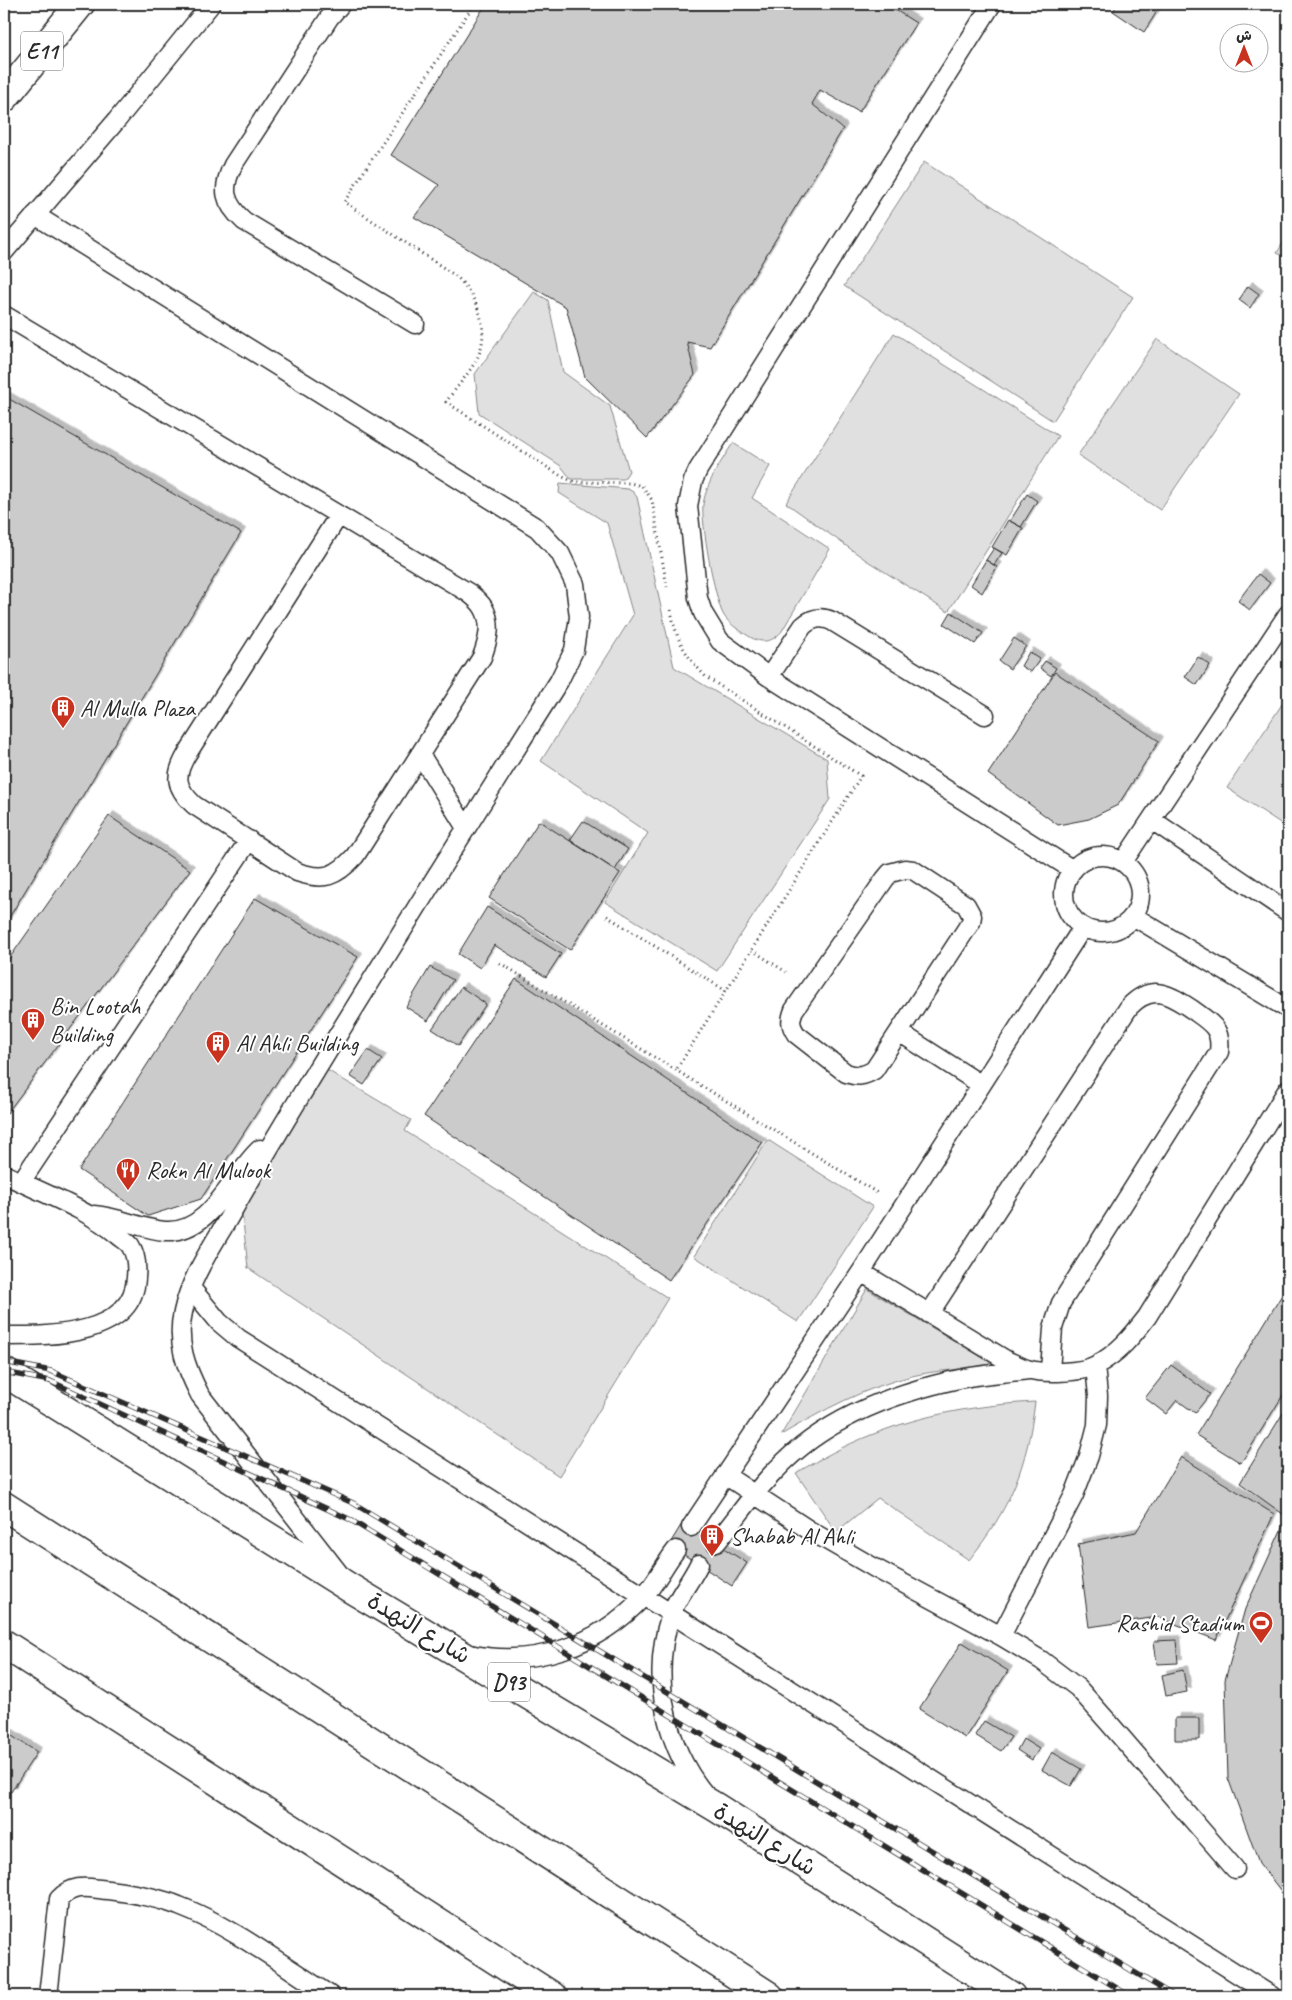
<svg xmlns="http://www.w3.org/2000/svg" width="1292" height="2000" font-family="Caveat,'Playpen Sans Arabic',sans-serif">
<style>
.green{fill:#e0e0e0;stroke:#868686}
.building{fill:#cbcbcb;stroke:#2b2b2b;filter:url(#shadow)}
.lines{fill:none;stroke-linecap:round;stroke-linejoin:round}
.lane-casing{stroke:#2b2b2b;stroke-width:21}
.street-casing{stroke:#2b2b2b;stroke-width:31}
.primary-casing{stroke:#2b2b2b;stroke-width:31}
.path{stroke:#2b2b2b;stroke-width:3;stroke-dasharray:1 4;stroke-linecap:butt}
.lane{stroke:#fff;stroke-width:18}
.street{stroke:#fff;stroke-width:28}
.primary{stroke:#fff;stroke-width:28}
.rail-casing{stroke:#2b2b2b;stroke-width:5.5}
.rail{stroke:#fff;stroke-width:4;stroke-dasharray:11;stroke-linecap:butt}
.labels{text-anchor:middle;stroke-width:4;stroke-linejoin:round;paint-order:stroke}
.shield{fill:#fff;stroke:#6b6b6b;stroke-width:1}
.shield-label{font-size:22px;font-weight:bold;fill:#2b2b2b}
.poi-label{font-size:24px;fill:#2b2b2b;stroke:#fff;text-anchor:start}
.street-label{font-size:24px;fill:#2b2b2b;stroke:#fff}
</style>
<defs>
<filter id="shadow"><feDropShadow dx="4.5" dy="-4.5" stdDeviation="0" flood-color="#0004"/></filter>
</defs>
<rect width="100%" height="100%" fill="#fff"/>
<filter id="ink" filterUnits="userSpaceOnUse"><feTurbulence type="fractalNoise" baseFrequency=".02" numOctaves="2"/><feDisplacementMap in="SourceGraphic" scale="10" xChannelSelector="R" yChannelSelector="G"/><feConvolveMatrix kernelMatrix="1 2 1 2 8 2 1 2 1" color-interpolation-filters="sRGB"/></filter>
<g filter="url(#ink)">
<path class="green" d="M924,162l209,135 -80,124 -209,-135z
M1288,234v33l-4,-4 2,-6 -9,-4z
M534,292l14,8 15,72 47,34 19,65 -5,8h-53l-10,-13 -82,-53 -4,-39z
M894,333l164,103 -110,176 -82,-52 -80,-57z
M1157,339l82,55 -79,116 -82,-55z
M733,443l37,23 -18,32 78,51 -48,82c-8,10 -18,13 -30,7 -10,-6 -23,-13 -29,-24 -9,-18 -22,-91 -20,-110 4,-23 18,-42 30,-61z
M560,483l68,6 5,3 4,5 37,170 153,92 3,40 -113,172 -112,-69 43,-69 -107,-72 92,-146 -26,-92 -48,-30z
M1288,695v133l-61,-40z
M327,1070l84,50 -6,11 263,167 -109,178 -311,-208 -6,-56z
M768,1140l105,67 -75,115 -104,-66z
M867,1289l123,73 -1,6c-26,1 -52,2 -77,8 -48,12 -89,34 -131,59z
M1035,1402c-8,65 -25,107 -66,158l-91,-62 -42,34 -40,-59c24,-14 49,-28 75,-38 53,-21 108,-30 164,-33z"/>
<path class="building" d="M486,4h400l30,19 -57,89 -39,-22 -8,14 31,25 -133,218 -23,-5 8,33 -48,63 -62,-61 -19,-70 -152,-90 25,-32 -48,-30z
M1118,4h25l13,9 -12,19 -31,-21z
M1248,286l11,8 -9,14 -11,-8z
M4,396l237,137 -237,393z
M1027,494l10,7 -16,26 -11,-6z
M1008,520l15,8 -16,27 -15,-8z
M994,548l8,5 -8,12 -8,-5z
M986,560l11,7 -15,26 -11,-8z
M1258,574l12,9 -20,27 -12,-9z
M951,612l32,21 -8,11 -31,-20z
M1014,638l12,8 -16,23 -11,-8z
M1029,652l11,7 -9,13 -10,-6z
M1198,657l12,8 -13,20 -12,-8z
M1045,661l11,7 -5,8 -11,-8z
M1055,672l104,69 -41,64 -29,14 -31,6 -70,-51z
M109,816l81,54 -186,247v-151z
M539,821l81,52 -50,77 -81,-52z
M583,821l45,28 -13,21 -45,-30z
M255,898l103,59 -157,242 -53,17 -69,-46z
M487,907l74,47 -15,23 -52,-32 -14,23 -22,-14z
M430,967l23,13 -25,41 -22,-14z
M516,979l246,164 -93,137 -245,-164z
M461,987l25,17 -28,42 -26,-17z
M368,1050l14,9 -18,26 -14,-9z
M1288,1285v102l-47,76 -45,-28z
M1171,1365l39,29 -15,19 -18,-13 -11,14 -21,-16z
M1288,1405v495l-29,-37 -31,-85 -3,-98 20,-71 42,-92 -47,-34z
M1181,1457l93,57 -58,126 -58,-23 -69,10 -11,-83 58,-12z
M683,1522l64,41 -15,23 -63,-41z
M1176,1640l2,23 -21,1 -3,-23z
M962,1642l46,29 -43,67 -46,-29z
M1183,1670l4,22 -21,4 -4,-21z
M1175,1718h24v22h-24z
M984,1721l27,16 -10,14 -26,-16z
M4,1731l33,21 -26,40 -7,-4z
M1023,1739l16,10 -7,11 -15,-10z
M1052,1752l29,17 -10,17 -29,-16z"/>
<g class="lines">
<defs>
<path id="lane" d="M341,4l-12,14 -96,147c-12,24 -9,38 11,56l171,103
M992,4l-294,466 -5,11 -5,25 10,92 5,15 17,28 49,36 304,193
M35,215l502,313 23,25 15,31 4,33 -5,33 -15,31c-87,137 -173,275 -258,414 -25,41 -49,82 -73,124 -17,29 -38,60 -45,93 -7,30 3,56 17,83l141,181
M4,252l113,-132 94,-116
M4,315l465,278c5,4 11,9 14,14 10,16 5,34 -1,50l-127,199c-19,21 -31,25 -58,16l-103,-67c-19,-18 -20,-29 -7,-51l152,-239
M769,677l34,-51c9,-8 18,-10 29,-5l153,94
M420,754l46,74
M1152,820l136,92
M1064 894a38 38 0 1 1 76 0a38 38 0 1 1-76 0Z
M1123,862l165,-248
M905,869l8,1 53,35 6,11 -1,6 -97,148c-10,6 -16,7 -28,3l-50,-39c-6,-9 -6,-14 -2,-24l91,-131 5,-6z
M1133,916l155,93
M899,1032l81,52
M4,1174c38,19 81,34 114,61 3,3 9,6 12,10 6,9 7,23 6,33 -3,59 -89,58 -132,58
M21,1182l228,-342
M94,1215c26,2 47,14 71,16 46,3 67,-57 95,-82
M861,1272l145,88c7,3 14,7 21,9 16,5 55,4 69,-4 22,-11 37,-30 51,-48l141,-228
M191,1288l28,34 19,16 1034,658
M929,1314l200,-307c23,-24 40,-13 64,3 18,13 29,18 26,42l-158,251 -8,25 -3,43
M725,1475l84,55 64,37 128,69 40,24 37,28 31,35 126,146
M691,1527l170,-255 222,-345
M716,1543c20,-24 38,-51 60,-73 49,-52 119,-78 188,-92 21,-4 42,-5 64,-8
M699,1564c-8,17 -22,33 -28,50 -21,62 -6,134 36,183
M1001,1636l73,-141 15,-39 8,-31 1,-29 -3,-30
M469,1654c65,14 129,-8 174,-57 13,-14 21,-32 33,-47
M48,1996l11,-97c15,-16 29,-11 49,-9 24,3 49,7 71,16 53,20 105,60 152,90"/>
<path id="street" d="M4,1644l548,352"/>
<path id="primary" d="M4,98l76,-94
M4,1372l346,216 367,220 294,188
M4,1506l765,490"/>
</defs>
<use href="#lane" class="lane-casing"/>
<use href="#street" class="street-casing"/>
<use href="#primary" class="primary-casing"/>
<path class="path" d="M474,4l-130,198 112,74c20,19 34,51 23,78 -5,14 -24,35 -33,48l115,74 13,6 56,1 12,3 10,14 15,87
M671,610c5,30 14,45 35,67l155,99 -185,294
M607,916l119,75
M752,950l34,22
M500,963l379,231"/>
<use href="#lane" class="lane"/>
<use href="#street" class="street"/>
<use href="#primary" class="primary"/>
<defs>
<path id="rail" d="M4,1362l47,9 302,132 821,493
M4,1372l46,9 299,138 781,477"/>
</defs>
<use href="#rail" class="rail-casing"/>
<use href="#rail" class="rail"/>
</g>
</g>
<defs>
<symbol id="building-pin" viewBox="-11 -11 22 30"><path d="M0 17L-7.5 6A9.5 9.5 0 1 1 7.5 6Z" fill="#c8321e" stroke="#fff"/><path d="M-4-6H4V6H1V3H-1V6H-4ZM-2.5-4.3h1.7v1.8h-1.7ZM.8-4.3h1.7v1.8H.8ZM-2.5-1h1.7V.8h-1.7ZM.8-1h1.7V.8H.8Z" fill="#fff"/></symbol>
<symbol id="restaurant-pin" viewBox="-11 -11 22 30"><path d="M0 17L-7.5 6A9.5 9.5 0 1 1 7.5 6Z" fill="#c8321e" stroke="#fff"/><path d="M-5-6h1v4h1v-4h1v4h1v-4h1v5L-1.5 .5V6h-2V.5L-5-1ZM5-6V6H3V1.5H1.5Q1.5-4 5-6Z" fill="#fff"/></symbol>
<symbol id="stadium-pin" viewBox="-11 -11 22 30"><path d="M0 17L-7.5 6A9.5 9.5 0 1 1 7.5 6Z" fill="#c8321e" stroke="#fff"/><path d="M0-5a6.5 5 0 1 0 0 10a6.5 5 0 1 0 0-10ZM-3.5-1.8h7v3.6h-7Z" fill="#fff"/></symbol>
</defs>
<g fill-rule="evenodd">
<use href="#building-pin" x="49" y="694" width="28" height="38"/>
<use href="#building-pin" x="19" y="1006" width="28" height="38"/>
<use href="#building-pin" x="204" y="1029" width="28" height="38"/>
<use href="#restaurant-pin" x="114" y="1156" width="28" height="38"/>
<use href="#building-pin" x="698" y="1522" width="28" height="38"/>
<use href="#stadium-pin" x="1247" y="1609" width="28" height="38"/>
</g>
<g class="labels">
<g class="shield">
<rect x="21" y="31.5" width="42" height="39" rx="4"/>
<rect x="488" y="1662.5" width="42" height="39" rx="4"/>
</g>
<g class="shield-label">
<text x="42" y="59">E11</text>
<text x="509" y="1690">D93</text>
</g>
<g class="poi-label">
<text x="80" y="716">Al Mulla Plaza</text>
<text x="50" y="1014">Bin Lootah<tspan x="50" dy="28">Building</tspan></text>
<text x="236" y="1051">Al Ahli Building</text>
<text x="146" y="1178">Rokn Al Mulook</text>
<text x="730" y="1544">Shabab Al Ahli</text>
<text x="1244" y="1631" text-anchor="end">Rashid Stadium</text>
</g>
<g class="street-label">
<text transform="translate(419 1628) rotate(31)" y="8">شارع النهدة</text>
<text transform="translate(765 1839) rotate(32)" y="8">شارع النهدة</text>
</g>
</g>
<rect width="1292" height="2000" fill="none" stroke="#fff" stroke-width="20"/>
<rect x="10" y="10" width="1272" height="1980" fill="none" stroke="#2b2b2b" stroke-width="2" filter="url(#ink)"/>
<g transform="translate(1244 48)"><circle r="24" fill="#ffffff" stroke="#aaaaaa"/>
<path d="M0-4L9 19L0 12L-9 19Z" fill="#c8321e"/>
<text y="-8" font-size="14" font-weight="bold" text-anchor="middle" fill="#2b2b2b">ش</text>
</g>
</svg>
